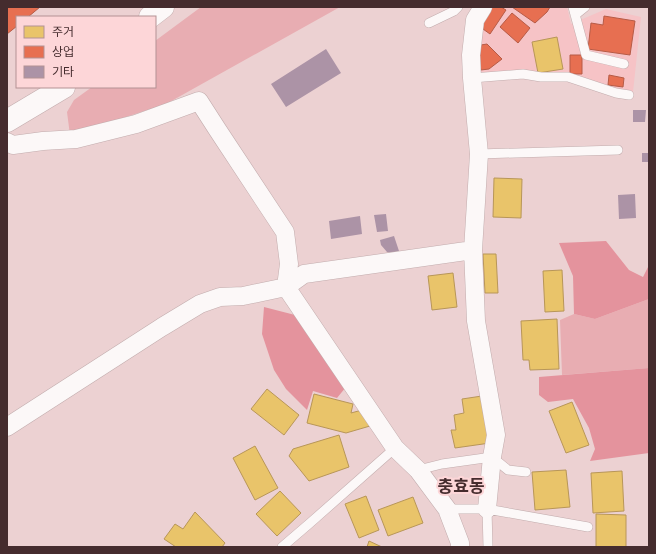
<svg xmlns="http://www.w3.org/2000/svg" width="656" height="554" font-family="Cabin,'Noto Sans KR',sans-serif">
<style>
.built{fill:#f6c3c6}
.green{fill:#e8adb2}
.forest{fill:#e4939d}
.homes{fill:#e9c46a;stroke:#b89658}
.shops{fill:#e76f51;stroke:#b65b46}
.building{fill:#ac93a6}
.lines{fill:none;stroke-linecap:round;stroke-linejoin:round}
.service-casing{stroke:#c2acad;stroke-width:10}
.minor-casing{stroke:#c2acad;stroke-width:19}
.secondary-casing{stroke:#c2acad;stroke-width:23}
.service{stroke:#fcf8f8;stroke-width:9}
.minor{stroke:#fcf8f8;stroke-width:18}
.secondary{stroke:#fcf8f8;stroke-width:22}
.labels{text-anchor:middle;stroke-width:4;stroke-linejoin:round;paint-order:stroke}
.quarter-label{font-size:17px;font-weight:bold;fill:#452c2e;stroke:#fdd6d8}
</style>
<rect width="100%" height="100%" fill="#ecd1d2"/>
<path class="built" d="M488,7h79l4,17 35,-15 35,8 -8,75 -66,-17h-89l1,-53z"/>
<path class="green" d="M201,7h139l-174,97 -96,31 -3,-23 7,-12 18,-13h63v-46z
M649,299v69l-87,7 -2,-55 14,-6 21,5z"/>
<path class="forest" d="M606,241l23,29 14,7 6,-12v34l-54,20 -21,-5 -1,-38 -14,-33z
M264,307l31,8 51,72 -9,11 -24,-7 -6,19 -21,-21 -12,-19 -12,-36z
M649,368v85l-59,8 5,-12 -6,-21 -16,-29 -25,3 -9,-7v-18z"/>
<path class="homes" d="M557,37l6,32 -25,4 -6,-31z
M494,178l28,1 -1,39 -28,-1z
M483,254h13l2,39h-13z
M562,270l2,41 -19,1 -2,-41z
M453,273l4,34 -25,3 -4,-34z
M557,319l2,50 -29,1 -1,-10h-6l-2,-39z
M267,389l32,26 -15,20 -33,-26z
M314,394l39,10 -2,9 11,-3 8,16 -24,7 -39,-10z
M482,396l8,47 -35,5 -4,-18h5l-2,-15 10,-2 -2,-14z
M572,402l17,43 -23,8 -17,-42z
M339,435l10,32 -40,14 -20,-25 4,-7z
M255,446l23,42 -23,12 -22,-42z
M566,470l4,37 -35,3 -3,-38z
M622,471l2,40 -31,2 -2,-40z
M280,491l21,22 -24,23 -21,-22z
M366,496l13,34 -20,8 -14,-34z
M413,497l10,26 -35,13 -10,-26z
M195,512l30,31 -3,4h-46l-12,-8 11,-15 8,5z
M596,514l30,1v32h-30z
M369,541l13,6h-15z"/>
<path class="shops" d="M7,7h33l-12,10h-11v9l-10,8z
M490,7h11l5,3 -16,24 -7,-5 -2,-9z
M512,7h38l-3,5 -12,11z
M512,13l18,15 -12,15 -18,-16z
M604,16l31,5 -5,34 -42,-6 3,-26 12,2z
M487,44l15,15 -13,10 -8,1 -2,-10 2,-15z
M570,55h12v19h-12z
M609,75l15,3 -1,9 -15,-2z"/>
<path class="building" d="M326,49l15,24 -55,34 -15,-23z
M633,110h13l-1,12h-12z
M642,153h7v9h-7z
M635,194l1,24 -17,1 -1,-24z
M386,214l2,17 -11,1 -3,-17z
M360,216l2,18 -31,5 -2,-18z
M394,236l6,18h-7l-6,-2 -6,-7 -1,-5z"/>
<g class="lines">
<defs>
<path id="service" d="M573,7l13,48 38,9
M575,15l10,-8
M429,23l25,-12 4,-4
M472,78l51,-4 18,3h27l48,16 13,2
M479,154l139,-4
M418,470l24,-6 50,-7 16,13 18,2
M447,509h40l101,18
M487,509l1,38
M282,547l28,-24 85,-75"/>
<path id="minor" d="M483,7l-8,13 -4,35 1,23 7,76 -6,96 3,71 20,114 -4,22 -5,52
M7,142l6,3 30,-4 33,-2 60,-15 63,-23 18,28 68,103 4,32 -3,23 109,161 23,22 29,39 13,34v4
M7,427l17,-11 138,-89 38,-23 20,-7 23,-1 43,-9 18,-13 169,-24"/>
<path id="secondary" d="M150,17l13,-10
M7,121l57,-34"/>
</defs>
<use href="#service" class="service-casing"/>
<use href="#minor" class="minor-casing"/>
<use href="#secondary" class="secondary-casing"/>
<use href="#service" class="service"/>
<use href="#minor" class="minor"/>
<use href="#secondary" class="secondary"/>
</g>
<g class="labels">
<g class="quarter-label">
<text x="461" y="492">충효동</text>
</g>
</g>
<rect width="656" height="554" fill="none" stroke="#452c2e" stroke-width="16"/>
<rect x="16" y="16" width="140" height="72" fill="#fdd6d8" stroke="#b39294"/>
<rect x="24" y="26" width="20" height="12" fill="#e9c46a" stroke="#b39294"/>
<text x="52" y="36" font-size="12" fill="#452c2e">주거</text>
<rect x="24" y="46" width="20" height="12" fill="#e76f51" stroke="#b39294"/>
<text x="52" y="56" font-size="12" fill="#452c2e">상업</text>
<rect x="24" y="66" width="20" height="12" fill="#ac93a6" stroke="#b39294"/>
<text x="52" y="76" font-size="12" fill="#452c2e">기타</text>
</svg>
